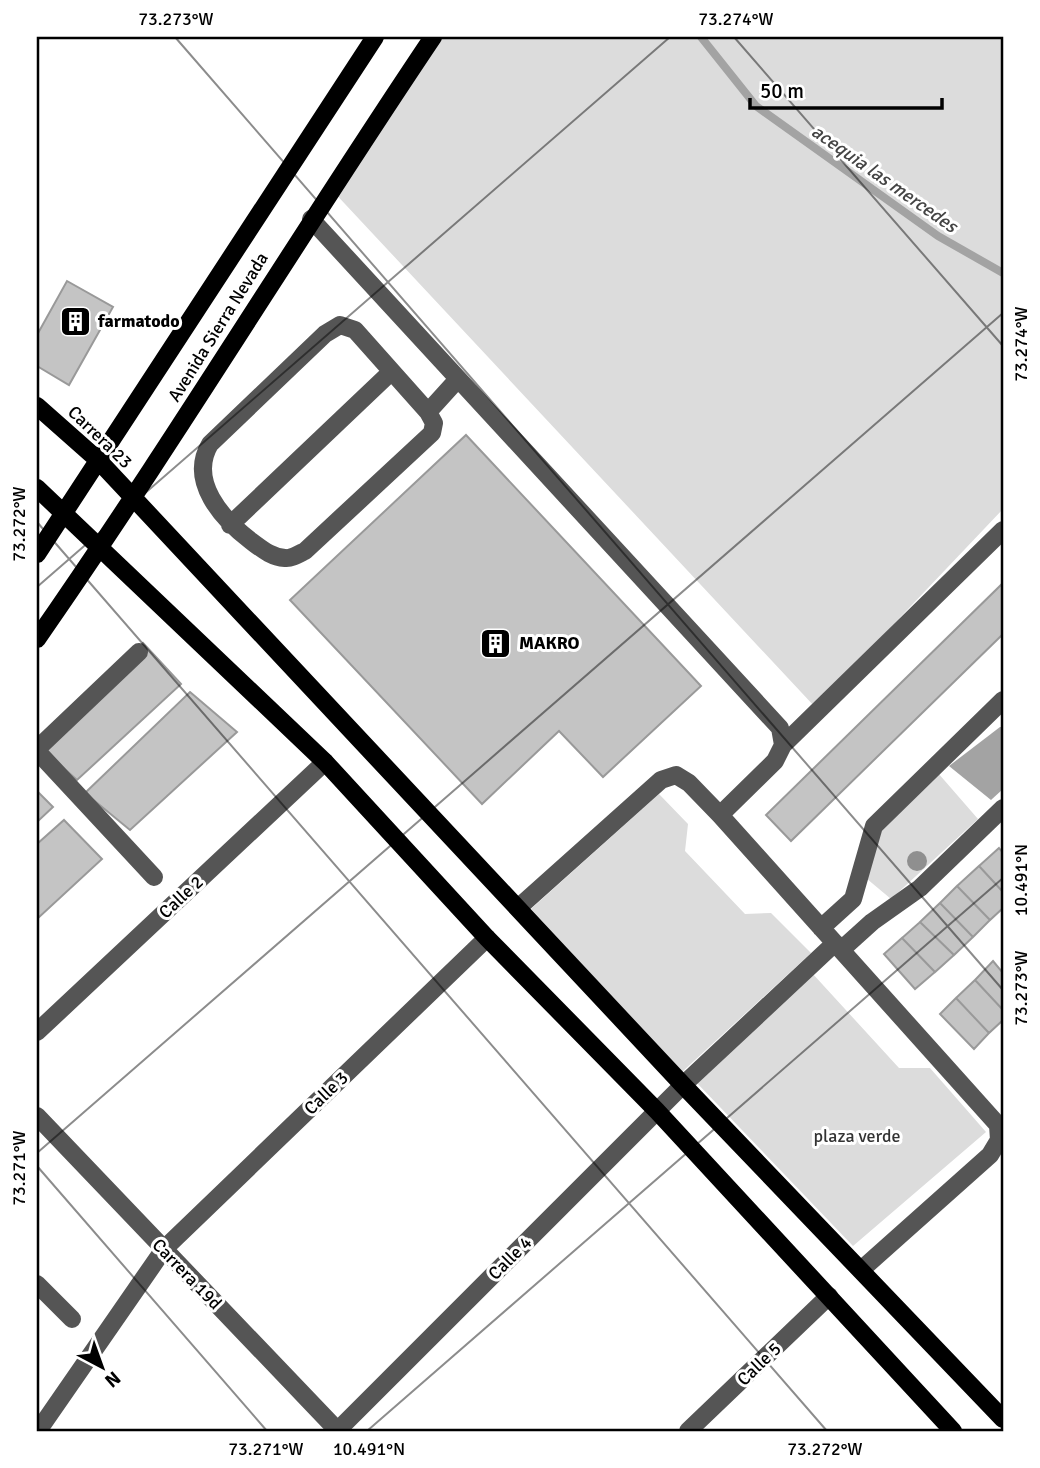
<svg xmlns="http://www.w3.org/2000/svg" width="1040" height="1468" font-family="Signika,sans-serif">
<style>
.green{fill:#dcdcdc}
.water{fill:#a3a3a3}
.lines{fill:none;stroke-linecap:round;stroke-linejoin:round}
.stream{stroke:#a3a3a3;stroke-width:8}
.building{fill:#c4c4c4;stroke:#999;stroke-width:2}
.minor{stroke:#555;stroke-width:18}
.major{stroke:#000;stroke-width:18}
.tree{fill:#8f8f8f}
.ticks{fill:none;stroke:#000;stroke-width:2;stroke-opacity:0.45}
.labels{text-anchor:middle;stroke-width:6;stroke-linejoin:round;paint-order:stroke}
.poi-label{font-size:18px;font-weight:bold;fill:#000;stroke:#fff;text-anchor:start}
.street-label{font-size:18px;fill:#000;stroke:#fff}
.park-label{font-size:18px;fill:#333;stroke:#fff}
.water-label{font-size:19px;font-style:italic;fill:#444;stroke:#fff}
.neatline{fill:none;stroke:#000;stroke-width:2.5}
.ticks-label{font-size:18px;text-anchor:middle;fill:#000}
</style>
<rect width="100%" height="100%" fill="#fff"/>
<path class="green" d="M433,37h570v472l-188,198 -484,-518z
M938,773l40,46 -87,80 -31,-26 14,-47z
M659,794l29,30 -3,27 60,63 26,-1 40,40 -129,119 -151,-163z
M812,973l87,95h31l56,64 -133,114 -158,-165z"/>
<path class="water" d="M1000,727h3v62l-12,11 -42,-34z"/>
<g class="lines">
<path class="stream" d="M701,37l55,69 182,130 65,37"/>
</g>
<path class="building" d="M67,281l46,26 -44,78 -32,-19v-31z
M466,435l235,251 -98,91 -44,-46 -77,73 -192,-204z
M1003,583v51l-212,207 -25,-26z
M143,643l38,41 -104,96 -36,-32z
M190,692l47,40 -107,98 -45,-37z
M37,791l16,16 -16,15z
M64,820l38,39 -65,60v-75z
M999,848l4,5v39l-24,-26z
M979,866l24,26v16l-13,12 -33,-34z
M957,886l33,34 -17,17 -33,-34z
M940,903l33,34 -19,18 -34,-33z
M920,922l34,33 -19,17 -33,-34z
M902,938l33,34 -20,17 -31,-35z
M993,961l10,12v37l-28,-30z
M975,980l28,30v10l-14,13 -33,-35z
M956,998l33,35 -15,16 -34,-35z"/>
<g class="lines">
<path class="minor" d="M311,219l469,509 3,17 -8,16 -55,54
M340,325l15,5 73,82 6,11 -2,10 -127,118c-6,3 -14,8 -20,7 -14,-1 -23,-9 -34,-17 -29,-22 -63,-60 -41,-97l115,-110z
M428,412l29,-32
M230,525l161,-153
M783,745l220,-215
M37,749l102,-97
M37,751l117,126
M519,907l142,-127 15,-5 13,8 31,32 278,310 1,15 -9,15 -129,115
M821,928l32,-29 21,-73 129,-126
M841,950l31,-28 48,-34 83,-80
M37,1032l288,-270
M37,1116l301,315
M37,1284l35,35
M38,1431l126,-182 323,-311
M337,1431l346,-346 152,-142
M688,1431l141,-135"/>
<path class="major" d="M37,406l61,54 585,625 320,334
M37,488l288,274 162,176 170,173 296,320
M37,554l338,-517
M37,639c137,-197 262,-403 396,-602"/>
</g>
<circle class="tree" cx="917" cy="861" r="10"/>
<path class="ticks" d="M175,37l828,953M734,37l269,309M37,522l790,909M37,587l633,-550M37,1153l966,-840M37,1166l230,265M367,1431l636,-553"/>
<defs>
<symbol id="building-square" viewBox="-11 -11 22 22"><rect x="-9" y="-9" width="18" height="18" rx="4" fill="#000" stroke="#fff"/><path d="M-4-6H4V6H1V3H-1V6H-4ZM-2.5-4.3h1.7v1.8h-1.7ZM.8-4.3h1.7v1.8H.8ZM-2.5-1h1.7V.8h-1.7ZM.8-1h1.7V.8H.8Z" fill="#fff"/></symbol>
</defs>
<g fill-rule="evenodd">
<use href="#building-square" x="58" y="304" width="35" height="35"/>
<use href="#building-square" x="478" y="626" width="35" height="35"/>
</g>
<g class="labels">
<g class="poi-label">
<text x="98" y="327">farmatodo</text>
<text x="519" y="649">MAKRO</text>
</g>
<g class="street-label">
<text transform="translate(218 327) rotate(-58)" y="6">Avenida Sierra Nevada</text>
<text transform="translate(100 437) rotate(44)" y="6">Carrera 23</text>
<text transform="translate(181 897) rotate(-43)" y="6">Calle 2</text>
<text transform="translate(326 1093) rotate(-44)" y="6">Calle 3</text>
<text transform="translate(510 1258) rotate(-45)" y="6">Calle 4</text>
<text transform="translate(187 1274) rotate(46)" y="6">Carrera 19d</text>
<text transform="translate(759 1364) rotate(-44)" y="6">Calle 5</text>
</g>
<g class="park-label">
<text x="857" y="1142">plaza verde</text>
</g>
<g class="water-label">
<text transform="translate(885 178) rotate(35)" y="7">acequia las mercedes</text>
</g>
</g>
<rect width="1040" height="1468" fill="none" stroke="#ffffff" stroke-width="77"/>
<g transform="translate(102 1367) rotate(139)" stroke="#ffffff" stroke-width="5" paint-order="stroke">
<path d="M0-5L12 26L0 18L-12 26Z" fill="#000000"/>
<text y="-10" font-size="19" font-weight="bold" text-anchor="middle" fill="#000000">N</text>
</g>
<path d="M750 98v10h192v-10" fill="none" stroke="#000000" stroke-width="3.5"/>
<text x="760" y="98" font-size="21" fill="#000000" stroke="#ffffff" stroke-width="5" paint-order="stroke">50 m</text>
<rect x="38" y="38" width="964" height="1392" class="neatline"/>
<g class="ticks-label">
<text x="176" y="25">73.273°W</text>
<text x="736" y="25">73.274°W</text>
<text transform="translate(1021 344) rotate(-90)" y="6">73.274°W</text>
<text transform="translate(19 524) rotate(-90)" y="6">73.272°W</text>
<text transform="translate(1021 880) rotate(-90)" y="6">10.491°N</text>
<text transform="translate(1021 988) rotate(-90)" y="6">73.273°W</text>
<text transform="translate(19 1168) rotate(-90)" y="6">73.271°W</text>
<text x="266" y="1455">73.271°W</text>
<text x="369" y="1455">10.491°N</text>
<text x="825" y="1455">73.272°W</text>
</g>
</svg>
